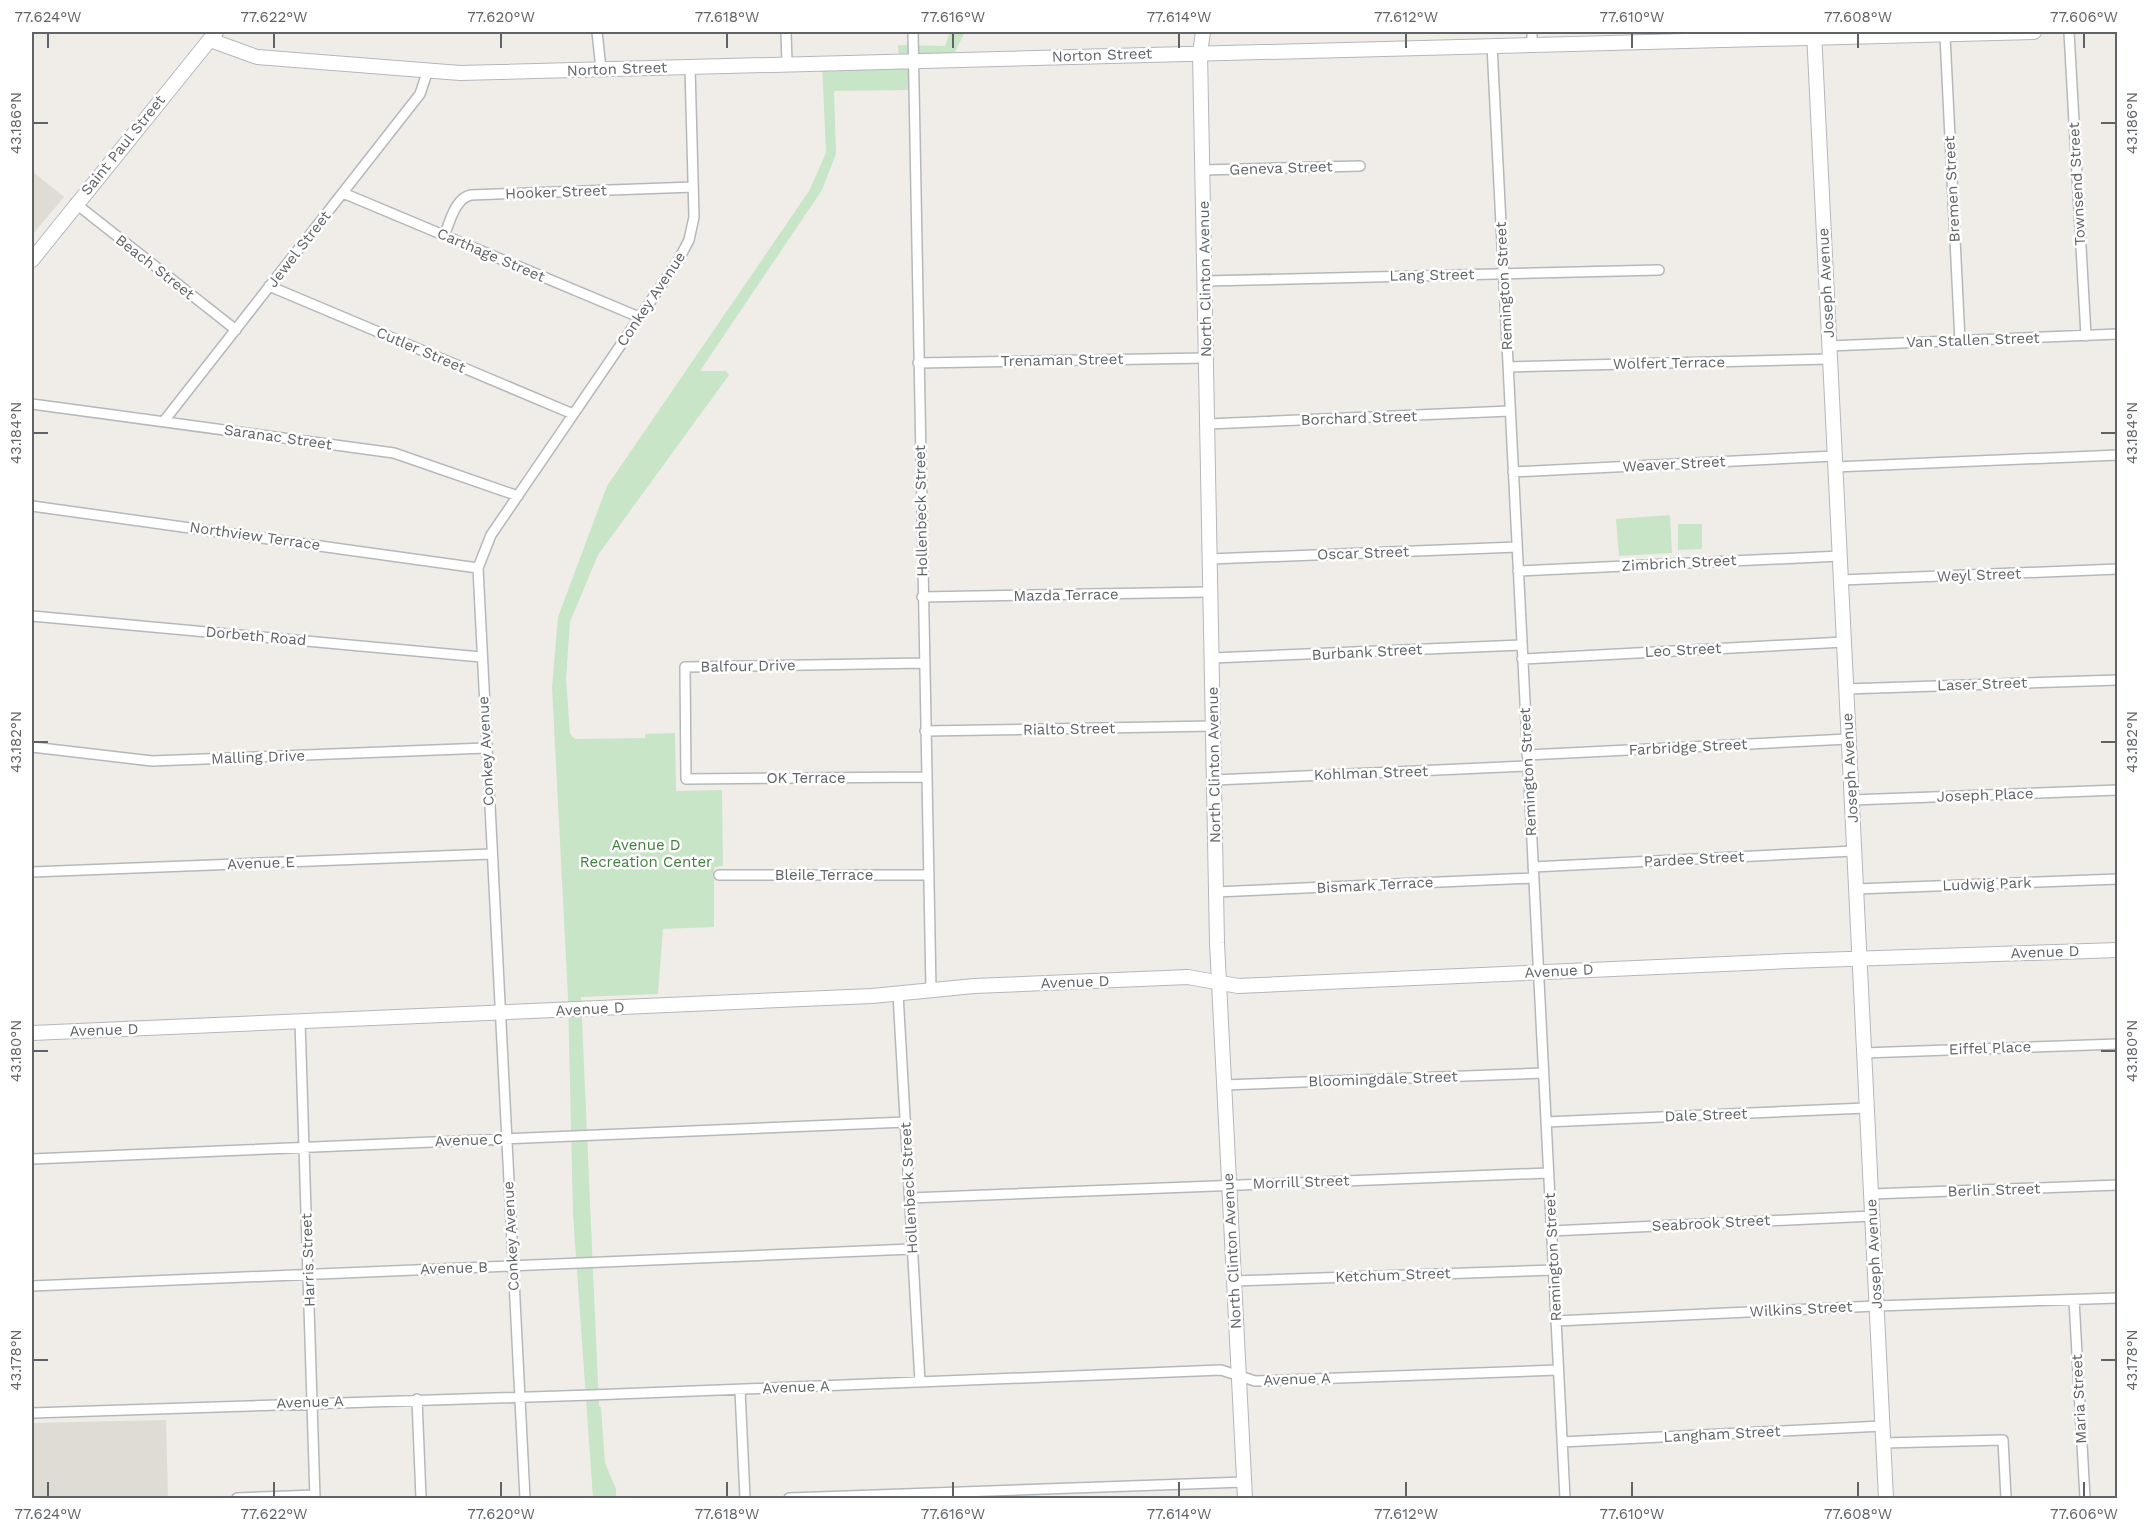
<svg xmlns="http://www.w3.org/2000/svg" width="2149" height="1530" font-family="'Work Sans',sans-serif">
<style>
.education{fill:#dfdcd6}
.green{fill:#c9e5c7}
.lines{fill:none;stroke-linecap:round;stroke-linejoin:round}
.street-casing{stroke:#b5b8bb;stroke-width:12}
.secondary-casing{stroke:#b4b7bb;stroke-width:16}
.street{stroke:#fff;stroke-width:9}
.secondary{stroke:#fff;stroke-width:14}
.ticks{fill:none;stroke:#5f6366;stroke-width:2}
.labels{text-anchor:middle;stroke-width:5;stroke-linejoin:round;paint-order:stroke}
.street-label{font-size:15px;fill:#5f6366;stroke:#fff}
.park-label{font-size:15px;fill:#3f803c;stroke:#fff}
.neatline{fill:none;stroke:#5f6366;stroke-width:2}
.ticks-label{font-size:15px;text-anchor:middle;fill:#5f6366}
</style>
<rect width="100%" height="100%" fill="#f0ede8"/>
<path class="education" d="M32,171l32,26 -32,38z
M166,1420l2,78h-136v-75z"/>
<path class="green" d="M950,32h15l-14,28 -39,1 1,29 -79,1 2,63 -14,36 -122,181h26l3,4 -131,180 -28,67 -4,57 4,55 5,5 70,-1v-4l30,-1 1,58 46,-1 1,76 -9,1v60l-51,2 -5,65 -77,3 18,409 2,1 4,56 11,26v9h-23l-20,-283 -5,-217 -16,-311 6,-70 49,-131 202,-295 17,-38 -4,-91 77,-2 -1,-15 47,1z
M1670,515l2,38 -53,3 -3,-37z
M1678,524h24v25l-24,1z"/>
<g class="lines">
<defs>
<path id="street" d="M597,32l4,37
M786,32l1,31
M913,32l18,958
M1532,32v12
M2069,32l17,304
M1945,36l15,305
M1492,45l73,1453
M1202,170l158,-4
M343,193l296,124
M75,203l161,127
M444,236c6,-14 11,-38 27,-41l222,-8
M1205,281l454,-11
M269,286l304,128
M1829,346l289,-12
M918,363l288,-5
M1508,367l322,-8
M32,404l362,49 124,43
M164,421l256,-327 7,-21
M1208,424l302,-13
M1835,467l283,-12
M1513,472l321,-16
M32,506l446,62
M1210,559l307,-12
M1518,571l322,-15
M1841,580l277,-11
M922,597l288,-5
M32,616l449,41
M1212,658l310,-13
M1522,659l322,-17
M924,663l-239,4 1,112 240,-2
M1846,689l272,-9
M925,731l288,-5
M32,747l120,14 334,-13
M1527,755l321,-16
M1214,780l314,-14
M1852,800l266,-10
M1533,867l321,-16
M32,872l459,-18
M719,875h209
M1856,889l262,-10
M1216,892l317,-14
M898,994l22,388
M300,1021l15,477
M1863,1053l255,-9
M1224,1085l319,-12
M1546,1122l320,-14
M32,1159l874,-37
M1871,1194l247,-9
M910,1198l638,-25
M1551,1231l321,-15
M1233,1281l320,-11
M32,1286l880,-37
M2074,1300l11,198
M1556,1321l320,-15 242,-8
M740,1390l5,108
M417,1399l4,99
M32,1413l559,-18 630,-25 34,11 303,-11
M1562,1442l320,-16
M1883,1443l120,-3 3,58
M237,1498l78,-3
M525,1498l-47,-930 13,-33 187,-274 11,-21 5,-23 -4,-150
M789,1498l455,-16"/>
<path id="secondary" d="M1203,32l-3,21 17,890 28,555
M1814,32l72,1466
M210,40l47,17 203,16 1574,-41
M32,260l184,-228
M32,1033l840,-37 102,-10 214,-9 50,9 551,-25 329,-11"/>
</defs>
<use href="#street" class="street-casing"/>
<use href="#secondary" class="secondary-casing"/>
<use href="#street" class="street"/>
<use href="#secondary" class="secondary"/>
</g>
<path class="ticks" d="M48,33v15M274,33v15M501,33v15M727,33v15M953,33v15M1179,33v15M1406,33v15M1632,33v15M1858,33v15M2084,33v15M33,123h15M2101,123h15M33,433h15M2101,433h15M33,742h15M2101,742h15M33,1051h15M2101,1051h15M33,1360h15M2101,1360h15M48,1482v15M274,1482v15M501,1482v15M727,1482v15M953,1482v15M1179,1482v15M1406,1482v15M1632,1482v15M1858,1482v15M2084,1482v15"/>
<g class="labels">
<g class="street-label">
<text transform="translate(1102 55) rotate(-2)" y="5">Norton Street</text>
<text transform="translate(617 69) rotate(-2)" y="5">Norton Street</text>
<text transform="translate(123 145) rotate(-51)" y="5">Saint Paul Street</text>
<text transform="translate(1281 168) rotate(-2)" y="5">Geneva Street</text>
<text transform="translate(2077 184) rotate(-93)" y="5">Townsend Street</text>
<text transform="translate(1952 189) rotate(-93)" y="5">Bremen Street</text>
<text transform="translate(556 192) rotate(-2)" y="5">Hooker Street</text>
<text transform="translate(299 249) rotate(-52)" y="5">Jewel Street</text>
<text transform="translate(491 255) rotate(23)" y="5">Carthage Street</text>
<text transform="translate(155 267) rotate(38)" y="5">Beach Street</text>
<text transform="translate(1432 275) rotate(-1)" y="5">Lang Street</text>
<text transform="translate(1205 279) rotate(-91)" y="5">North Clinton Avenue</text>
<text transform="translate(1826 283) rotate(-93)" y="5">Joseph Avenue</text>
<text transform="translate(1504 286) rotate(-93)" y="5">Remington Street</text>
<text transform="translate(651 299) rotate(-56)" y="5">Conkey Avenue</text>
<text transform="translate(1973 340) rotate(-2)" y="5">Van Stallen Street</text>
<text transform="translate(421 350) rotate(23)" y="5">Cutler Street</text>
<text transform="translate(1062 360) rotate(-1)" y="5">Trenaman Street</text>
<text transform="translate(1669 363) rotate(-1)" y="5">Wolfert Terrace</text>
<text transform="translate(1359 418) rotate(-2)" y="5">Borchard Street</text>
<text transform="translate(278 437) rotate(8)" y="5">Saranac Street</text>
<text transform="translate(1674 464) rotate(-3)" y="5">Weaver Street</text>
<text transform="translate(921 511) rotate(-91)" y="5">Hollenbeck Street</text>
<text transform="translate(255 536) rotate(8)" y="5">Northview Terrace</text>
<text transform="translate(1363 553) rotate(-2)" y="5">Oscar Street</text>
<text transform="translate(1679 563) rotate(-3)" y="5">Zimbrich Street</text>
<text transform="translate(1979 575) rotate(-2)" y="5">Weyl Street</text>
<text transform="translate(1066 595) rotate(-1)" y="5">Mazda Terrace</text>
<text transform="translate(256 636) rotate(5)" y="5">Dorbeth Road</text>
<text transform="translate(1683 650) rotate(-3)" y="5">Leo Street</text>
<text transform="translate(1367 652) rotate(-3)" y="5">Burbank Street</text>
<text transform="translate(748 666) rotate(-1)" y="5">Balfour Drive</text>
<text transform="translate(1982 684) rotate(-2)" y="5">Laser Street</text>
<text transform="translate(1069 729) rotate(-1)" y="5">Rialto Street</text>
<text transform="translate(1688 747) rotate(-3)" y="5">Farbridge Street</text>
<text transform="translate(486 751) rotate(-93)" y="5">Conkey Avenue</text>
<text transform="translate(258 757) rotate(-2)" y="5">Malling Drive</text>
<text transform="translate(1214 765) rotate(-91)" y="5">North Clinton Avenue</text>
<text transform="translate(1850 768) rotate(-93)" y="5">Joseph Avenue</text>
<text transform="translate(1528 772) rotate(-93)" y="5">Remington Street</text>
<text transform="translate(1371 773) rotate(-2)" y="5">Kohlman Street</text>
<text x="806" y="783">OK Terrace</text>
<text transform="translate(1985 795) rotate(-2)" y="5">Joseph Place</text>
<text transform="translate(1694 859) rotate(-3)" y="5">Pardee Street</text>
<text transform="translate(261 863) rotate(-2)" y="5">Avenue E</text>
<text x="824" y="880">Bleile Terrace</text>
<text transform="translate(1987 884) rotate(-2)" y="5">Ludwig Park</text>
<text transform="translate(1375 885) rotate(-3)" y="5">Bismark Terrace</text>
<text transform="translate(2045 952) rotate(-2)" y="5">Avenue D</text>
<text transform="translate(1559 971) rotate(-3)" y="5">Avenue D</text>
<text transform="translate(1075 982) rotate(-2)" y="5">Avenue D</text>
<text transform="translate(590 1009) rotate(-3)" y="5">Avenue D</text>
<text transform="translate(104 1030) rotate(-2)" y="5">Avenue D</text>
<text transform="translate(1990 1048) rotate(-2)" y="5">Eiffel Place</text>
<text transform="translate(1383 1079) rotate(-2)" y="5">Bloomingdale Street</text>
<text transform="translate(1706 1115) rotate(-2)" y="5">Dale Street</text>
<text transform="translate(469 1140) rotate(-2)" y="5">Avenue C</text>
<text transform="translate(1301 1182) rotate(-2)" y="5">Morrill Street</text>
<text transform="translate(909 1188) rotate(-93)" y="5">Hollenbeck Street</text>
<text transform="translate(1994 1190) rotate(-2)" y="5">Berlin Street</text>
<text transform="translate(1711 1223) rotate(-3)" y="5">Seabrook Street</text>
<text transform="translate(511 1236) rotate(-93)" y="5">Conkey Avenue</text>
<text transform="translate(1232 1251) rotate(-93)" y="5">North Clinton Avenue</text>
<text transform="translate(1874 1254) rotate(-93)" y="5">Joseph Avenue</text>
<text transform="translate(1553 1257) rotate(-93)" y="5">Remington Street</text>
<text transform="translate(308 1260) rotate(-92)" y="5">Harris Street</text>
<text transform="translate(454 1268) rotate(-2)" y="5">Avenue B</text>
<text transform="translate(1393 1275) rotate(-2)" y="5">Ketchum Street</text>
<text transform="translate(1801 1309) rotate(-3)" y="5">Wilkins Street</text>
<text transform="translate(1297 1379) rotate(-2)" y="5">Avenue A</text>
<text transform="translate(796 1387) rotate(-2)" y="5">Avenue A</text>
<text transform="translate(2079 1399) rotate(-93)" y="5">Maria Street</text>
<text transform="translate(310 1402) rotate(-2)" y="5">Avenue A</text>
<text transform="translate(1722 1434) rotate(-3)" y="5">Langham Street</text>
</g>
<g class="park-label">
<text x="646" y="850">Avenue D<tspan x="646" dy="17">Recreation Center</tspan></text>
</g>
</g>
<rect width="2149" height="1530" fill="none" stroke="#ffffff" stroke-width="66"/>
<rect x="33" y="33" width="2083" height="1464" class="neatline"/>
<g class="ticks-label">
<text x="48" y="22">77.624°W</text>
<text x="274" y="22">77.622°W</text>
<text x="501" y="22">77.620°W</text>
<text x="727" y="22">77.618°W</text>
<text x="953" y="22">77.616°W</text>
<text x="1179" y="22">77.614°W</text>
<text x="1406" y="22">77.612°W</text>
<text x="1632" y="22">77.610°W</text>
<text x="1858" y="22">77.608°W</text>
<text x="2084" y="22">77.606°W</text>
<text transform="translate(16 123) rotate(-90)" y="5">43.186°N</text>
<text transform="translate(2132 123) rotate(-90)" y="5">43.186°N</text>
<text transform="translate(16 433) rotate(-90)" y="5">43.184°N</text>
<text transform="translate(2132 433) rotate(-90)" y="5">43.184°N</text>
<text transform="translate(16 742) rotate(-90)" y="5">43.182°N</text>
<text transform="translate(2132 742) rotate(-90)" y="5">43.182°N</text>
<text transform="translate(16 1051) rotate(-90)" y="5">43.180°N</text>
<text transform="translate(2132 1051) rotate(-90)" y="5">43.180°N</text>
<text transform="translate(16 1360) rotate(-90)" y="5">43.178°N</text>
<text transform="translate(2132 1360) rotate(-90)" y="5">43.178°N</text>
<text x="48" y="1519">77.624°W</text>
<text x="274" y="1519">77.622°W</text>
<text x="501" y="1519">77.620°W</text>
<text x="727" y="1519">77.618°W</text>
<text x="953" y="1519">77.616°W</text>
<text x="1179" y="1519">77.614°W</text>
<text x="1406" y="1519">77.612°W</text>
<text x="1632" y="1519">77.610°W</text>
<text x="1858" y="1519">77.608°W</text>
<text x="2084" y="1519">77.606°W</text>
</g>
</svg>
